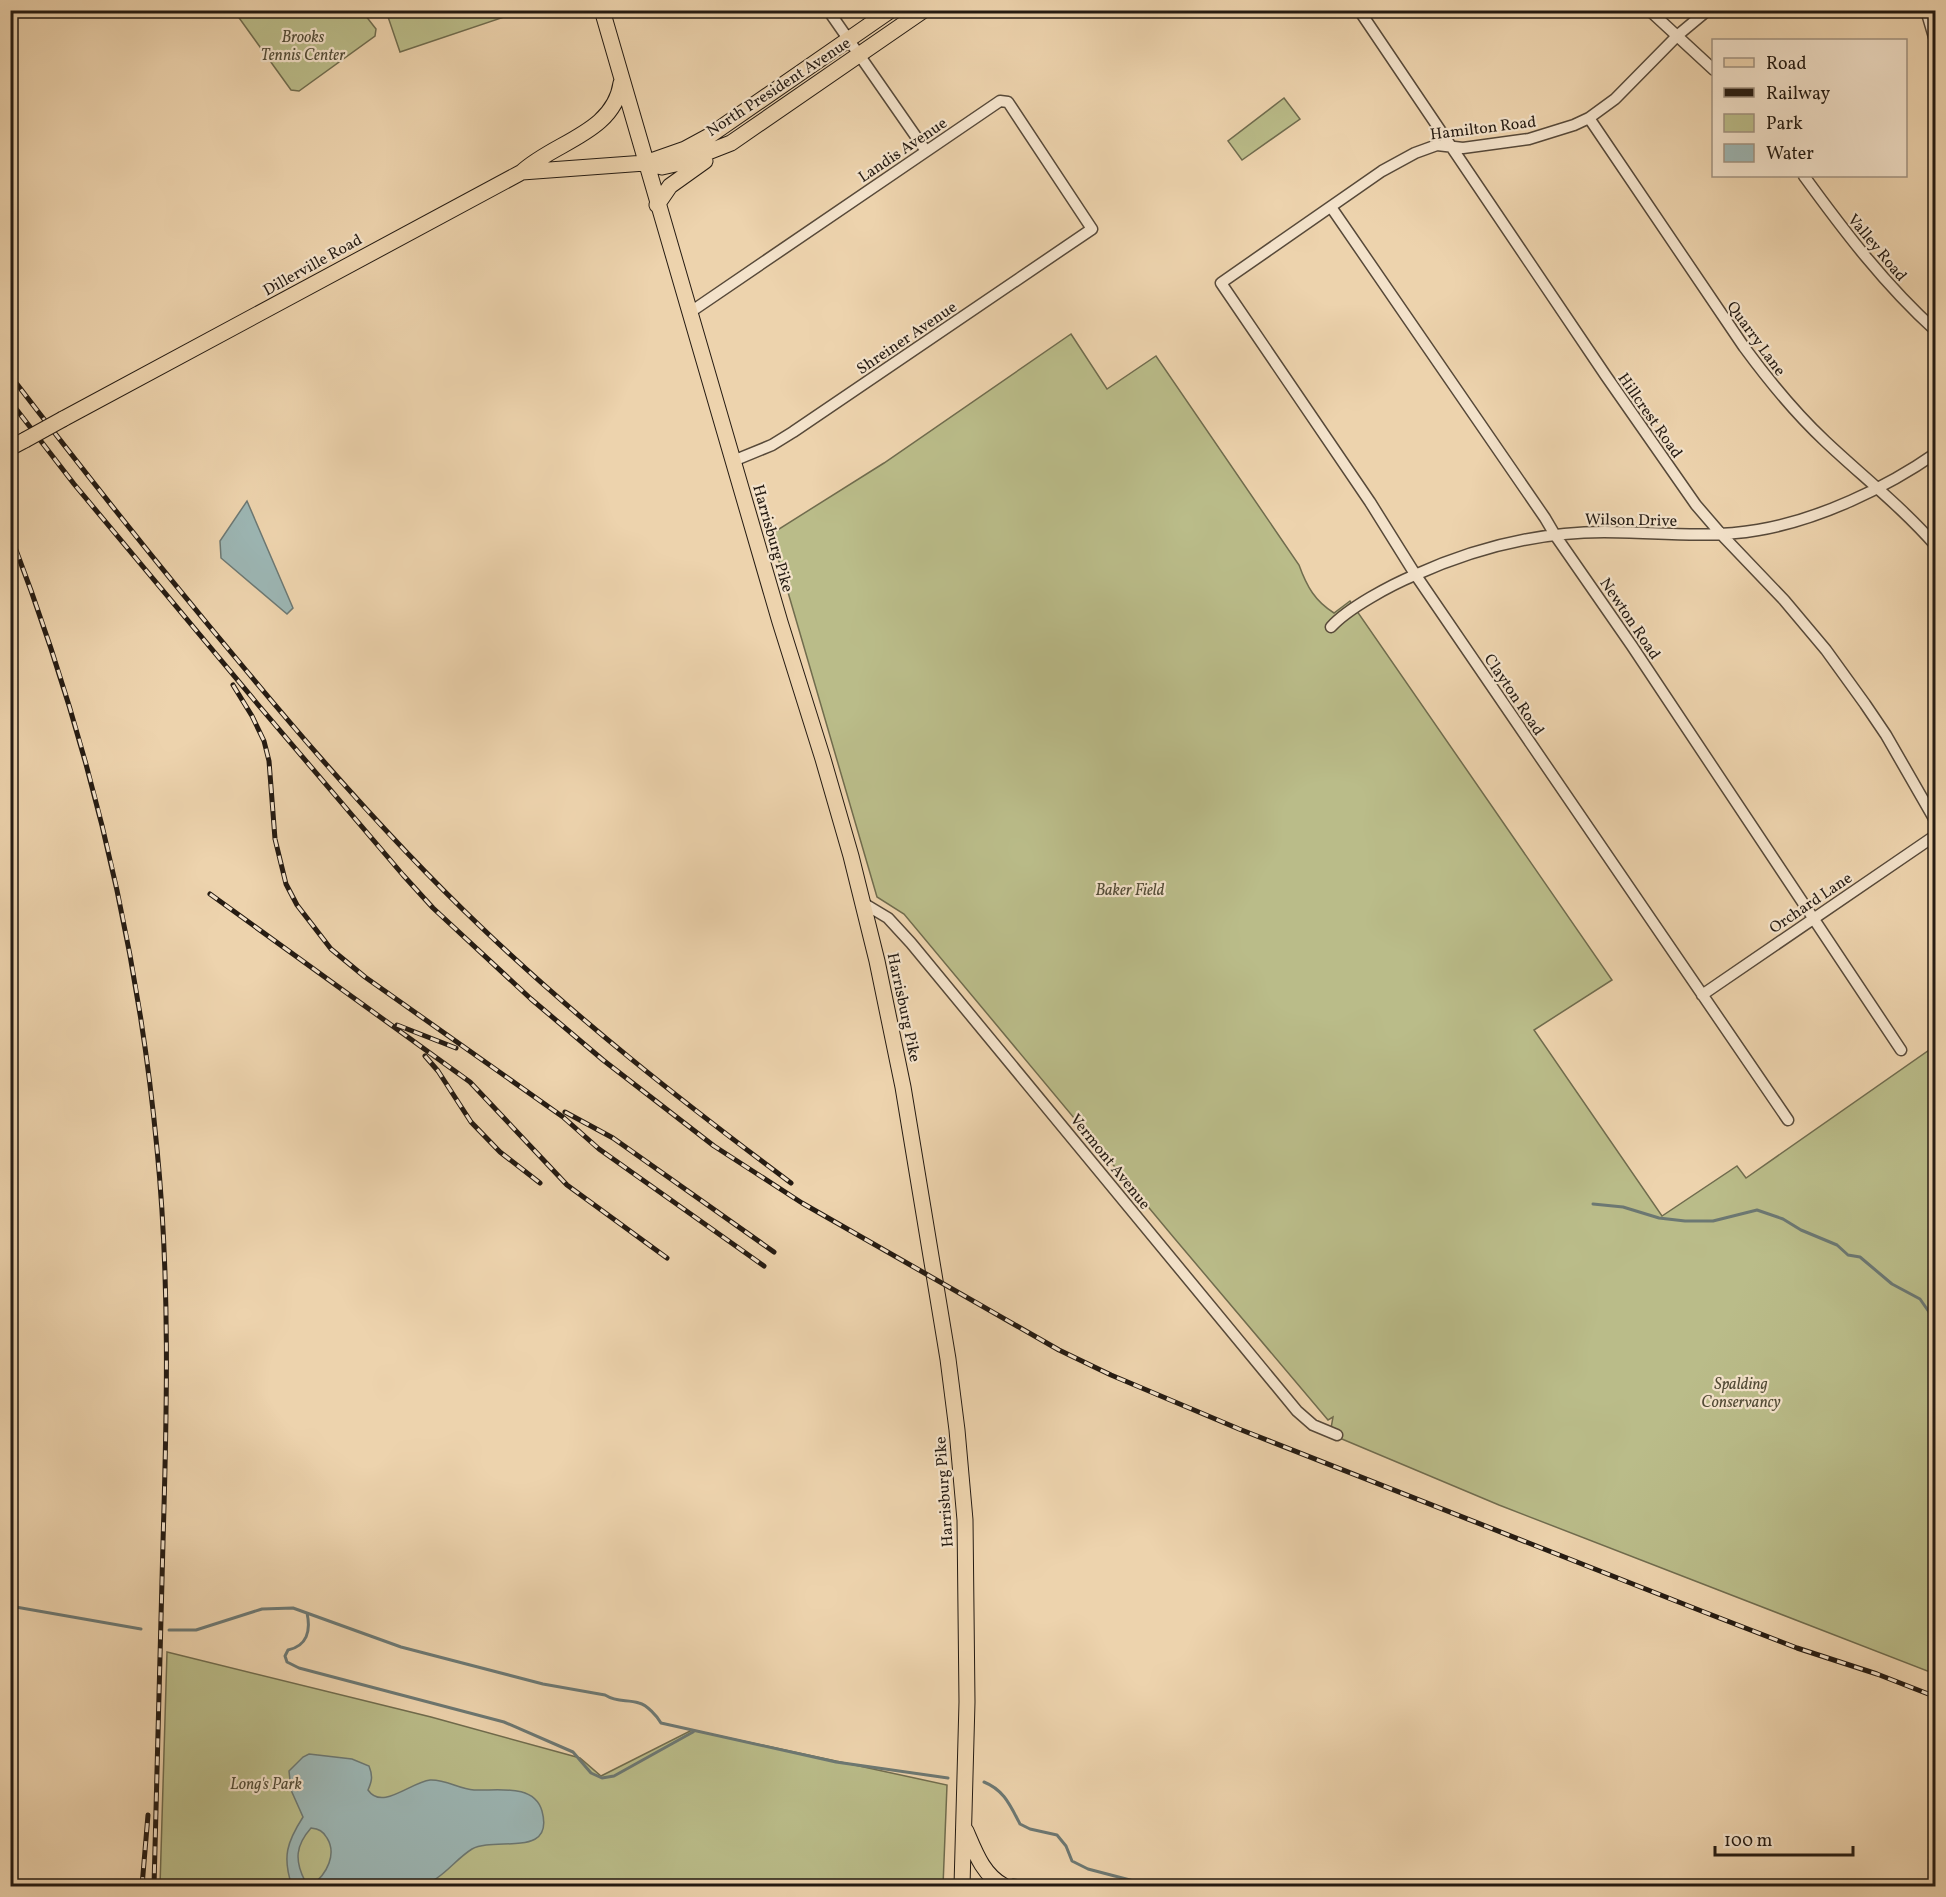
<svg xmlns="http://www.w3.org/2000/svg" width="1946" height="1897" font-family="Vollkorn,serif">
<style>
.green{fill:#babc89;stroke:#706c4e;stroke-width:1.5}
.water{fill:#9cb6b4;stroke:#6c7873;stroke-width:1.5;fill-rule:evenodd}
.lines{fill:none;stroke-linecap:round;stroke-linejoin:round}
.stream{stroke:#6c7873;stroke-width:3}
.street-casing{stroke:#574939;stroke-width:13}
.primary-casing{stroke:#251b12;stroke-width:17}
.street{stroke:#f3e2ca;stroke-width:10}
.primary{stroke:#edd3ad;stroke-width:15}
.rail-casing{stroke:#251b12;stroke-width:5}
.rail{stroke:#f3e2ca;stroke-width:3;stroke-dasharray:9;stroke-linecap:butt}
.primary-bridge-casing{stroke:#251b12;stroke-width:17;stroke-linecap:butt}
.primary-bridge{stroke:#edd3ad;stroke-width:15}
.labels{text-anchor:middle;stroke-width:4.5;stroke-linejoin:round;paint-order:stroke}
.park-label{font-size:16px;font-style:italic;fill:#524b36;stroke:#f3e2ca}
.street-label{font-size:16px;fill:#251b12;stroke:#f3e2ca}
</style>
<rect width="100%" height="100%" fill="#edd3ad"/>
<filter id="stains"><feTurbulence type="fractalNoise" baseFrequency=".00333" numOctaves="4"/><feColorMatrix values="0 0 0 0 .2 0 0 0 0 .09 0 0 0 0 .02 0 0 0 .5 -.17"/></filter>
<radialGradient id="worn" r=".72"><stop offset=".6" stop-color="#630" stop-opacity="0"/><stop offset="1" stop-color="#630" stop-opacity=".3"/></radialGradient>
<path class="green" d="M237,11h125l14,18 -1,7 -76,55 -8,-1 -54,-75z
M386,11v-1l136,1 -122,41z
M1284,98l16,21 -58,41 -14,-19z
M1071,334l36,55 49,-33 143,209c8,22 16,36 35,48l16,-12 262,379 -78,50 128,186 75,-50 9,12 189,-132v628l-436,-169 -169,-71 3,-17 -5,3 -153,-181 -271,-325 -27,-17 -106,-363 113,-71z
M167,1652l264,65 149,41 21,18 91,-46 255,55 -4,101h-783z
M1013,1879l43,7h-29l-21,-4z"/>
<path class="water" d="M247,501l46,107 -6,6 -66,-56 -1,-17z
M309,1754l43,5 17,7c4,10 3,15 -1,24 14,21 43,-8 62,-10 15,-1 29,9 44,10 23,1 60,-7 68,21 13,48 -47,25 -70,38 -13,8 -23,21 -35,29 -6,4 -15,5 -21,8h-124c-10,-29 -5,-44 11,-69l-12,-27 -2,-19 14,-14zM311,1828c8,1 12,3 16,10 10,16 0,36 -15,47l-7,-4c-11,-21 -9,-36 6,-53z"/>
<g class="lines">
<path class="stream" d="M1593,1204l30,3 36,11 26,3h28l44,-11 26,9 18,11 36,15 11,10 12,2 32,27 28,15 16,23
M10,1606l131,23
M307,1613c4,18 0,33 -19,37l-3,6 2,6 12,6 205,54 69,30 18,21 11,5 12,-2 79,-44
M169,1630h27l66,-21 31,-1 108,39 142,37 62,11c13,8 21,4 34,8 8,2 18,13 22,20l175,39 112,16
M984,1782c20,8 26,23 36,42l10,5 27,6 9,11 6,15 16,8 42,11 16,6"/>
<defs>
<path id="street" d="M828,10l98,141
M1359,10l247,366 90,129 25,29 63,66 42,50 39,54 21,31 50,87
M1649,10l65,60
M1708,10l-30,25 -63,64 -26,19 -15,7 -45,14 -66,9 -26,-3 -22,8 -33,18 -161,112 149,219 45,72 373,546
M1926,10l10,34
M1589,118l155,229c25,34 50,65 81,94 37,35 77,66 111,105
M1804,176c40,55 81,109 132,155
M1331,207l214,311 10,17 77,111 269,404
M689,313l311,-212 8,1 84,127 -299,203 -21,13 -39,16
M1331,627c17,-19 60,-42 84,-52 60,-27 122,-43 189,-43 52,0 102,7 154,-2 60,-10 128,-42 178,-77
M863,903l25,15 23,25 386,468 16,14 24,10
M1702,995l234,-160"/>
<path id="primary" d="M602,10l178,612 43,137 28,97 26,105 26,126 45,272 9,71 8,90 2,182 -5,184
M648,162l37,-13 24,-13 182,-126
M522,172c32,-30 92,-39 99,-89
M657,205l13,-19 35,-25
M63,419l459,-247 123,-9 17,4 18,-4 51,-20 193,-133
M10,448l15,-8
M966,1831c9,21 17,44 38,55"/>
</defs>
<use href="#street" class="street-casing"/>
<use href="#primary" class="primary-casing"/>
<use href="#street" class="street"/>
<use href="#primary" class="primary"/>
<defs>
<path id="rail" d="M10,375c75,98 151,194 230,288 76,92 155,182 241,264 97,93 203,176 310,256
M10,401l64,83 186,223 143,168 30,33 98,91 72,61 111,86 88,57 257,147 52,25 128,54 465,183 93,36 80,26 59,23
M10,534c77,200 127,402 147,615 13,131 10,262 6,393 -3,115 -6,230 -9,344
M233,685l19,31 12,25 5,20 6,78 11,45 11,21 34,44 34,28 198,140 36,32 165,117
M210,894l260,188 97,103 100,73
M397,1025l59,23
M425,1056l13,15 33,51 29,30 40,31
M565,1112l48,26 161,114
M142,1886l6,-71"/>
</defs>
<use href="#rail" class="rail-casing"/>
<use href="#rail" class="rail"/>
<defs>
<path id="primary-bridge" d="M25,440l38,-21"/>
</defs>
<use href="#primary-bridge" class="primary-bridge-casing"/>
<use href="#primary-bridge" class="primary-bridge"/>
</g>
<g class="labels">
<g class="park-label">
<text x="303" y="42">Brooks<tspan x="303" dy="18">Tennis Center</tspan></text>
<text x="1130" y="895">Baker Field</text>
<text x="1741" y="1389">Spalding<tspan x="1741" dy="18">Conservancy</tspan></text>
<text x="266" y="1789">Long's Park</text>
</g>
<g class="street-label">
<text transform="translate(778 86) rotate(-33)" y="6">North President Avenue</text>
<text transform="translate(1483 127) rotate(-7)" y="6">Hamilton Road</text>
<text transform="translate(902 149) rotate(-34)" y="6">Landis Avenue</text>
<text transform="translate(1878 247) rotate(50)" y="6">Valley Road</text>
<text transform="translate(312 264) rotate(-29)" y="6">Dillerville Road</text>
<text transform="translate(906 337) rotate(-34)" y="6">Shreiner Avenue</text>
<text transform="translate(1757 338) rotate(54)" y="6">Quarry Lane</text>
<text transform="translate(1651 415) rotate(55)" y="6">Hillcrest Road</text>
<text transform="translate(1631 519) rotate(1)" y="6">Wilson Drive</text>
<text transform="translate(774 538) rotate(74)" y="6">Harrisburg Pike</text>
<text transform="translate(1631 618) rotate(56)" y="6">Newton Road</text>
<text transform="translate(1515 694) rotate(56)" y="6">Clayton Road</text>
<text transform="translate(1810 902) rotate(-34)" y="6">Orchard Lane</text>
<text transform="translate(905 1007) rotate(78)" y="6">Harrisburg Pike</text>
<text transform="translate(1111 1161) rotate(51)" y="6">Vermont Avenue</text>
<text transform="translate(943 1492) rotate(-94)" y="6">Harrisburg Pike</text>
</g>
</g>
<rect width="1946" height="1897" fill="none" stroke="#edd3ad" stroke-width="36"/>
<rect x="12" y="12" width="1922" height="1873" fill="none" stroke="#251b12" stroke-width="3"/>
<rect x="18" y="18" width="1910" height="1861" fill="none" stroke="#251b12" stroke-width="1.5"/>
<rect x="1712" y="39" width="195" height="138" fill="#f3e2ca" stroke="#a19280" stroke-width="1.5"/>
<rect x="1724" y="58" width="30" height="9" fill="#edd3ad" stroke="#a19280" stroke-width="1.5"/>
<text x="1766" y="69" font-size="18" fill="#251b12">Road</text>
<rect x="1724" y="88" width="30" height="9" fill="#251b12" stroke="#a19280" stroke-width="1.5"/>
<text x="1766" y="99" font-size="18" fill="#251b12">Railway</text>
<rect x="1724" y="114" width="30" height="18" fill="#babc89" stroke="#a19280" stroke-width="1.5"/>
<text x="1766" y="129" font-size="18" fill="#251b12">Park</text>
<rect x="1724" y="144" width="30" height="18" fill="#9cb6b4" stroke="#a19280" stroke-width="1.5"/>
<text x="1766" y="159" font-size="18" fill="#251b12">Water</text>
<path d="M1715 1846v9h138v-9" fill="none" stroke="#251b12" stroke-width="3"/>
<text x="1724" y="1846" font-size="18" fill="#251b12" stroke="#f3e2ca" stroke-width="4.5" paint-order="stroke">100 m</text>
<rect width="100%" height="100%" filter="url(#stains)"/>
<rect width="100%" height="100%" fill="url(#worn)"/>
</svg>
